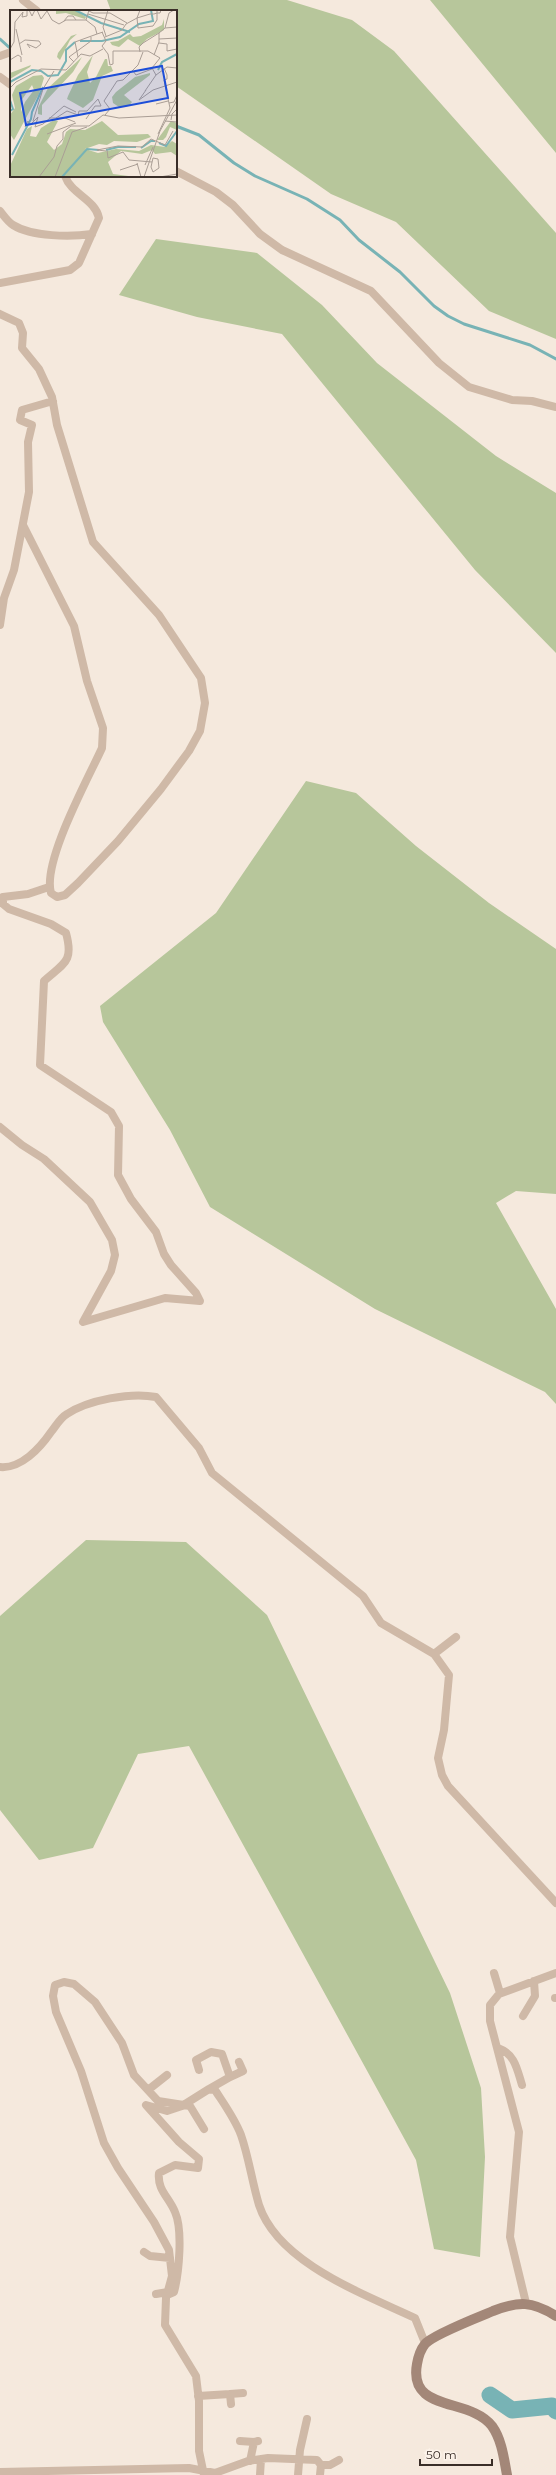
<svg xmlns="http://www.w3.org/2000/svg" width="556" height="2475" font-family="Montserrat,sans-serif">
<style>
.green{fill:#b7c69b}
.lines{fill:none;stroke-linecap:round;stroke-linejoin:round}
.stream{stroke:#78b3b5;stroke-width:3}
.river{stroke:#78b3b5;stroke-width:17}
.street{stroke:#cfb9a7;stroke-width:8}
.secondary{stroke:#a38778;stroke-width:10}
.inset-river{fill:none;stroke:#78b3b5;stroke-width:2}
.inset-road{fill:none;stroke:#aa9e95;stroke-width:1}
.view{fill:#1d4ed8;fill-opacity:0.15;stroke:#1d4ed8;stroke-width:2}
.inset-edge{fill:none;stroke:#3a2e28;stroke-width:2}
</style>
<rect width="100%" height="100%" fill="#f5e9dd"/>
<path class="green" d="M107,0h180l65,20 42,31 162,182v106l-67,-28 -93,-89 -65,-28 -155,-108v-75h-65z
M430,0h126v153z
M156,239l101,14 65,52 55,58 119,93 60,37v160l-81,-83 -193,-236 -85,-17 -78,-22z
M306,781l50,12 60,53 73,57 67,46v245l-40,-3 -20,12 60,106v95l-11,-12 -170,-83 -165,-102 -40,-77 -67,-108 -3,-16 116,-93z
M86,1540l100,2 81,73 183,378 31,95 4,69 -5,100 -46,-8 -18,-89 -227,-414 -51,8 -45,94 -54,12 -39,-50v-194z"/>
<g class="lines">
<path class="stream" d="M0,39l11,10
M176,126l23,9 35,28 21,13 52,23 33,21 19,20 41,32 34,34 14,10 16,8 66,21 26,14"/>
<path class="river" d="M490,2395l22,15 40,-4 4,5"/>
<path class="street" d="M23,0l14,11
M0,56l11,-4
M0,77l11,8
M176,171l40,21 17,13 27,29 22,16 89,41 68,72 30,24 43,13 20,1 24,6
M0,211c4,5 8,11 13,14 19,12 58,12 79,9
M0,283l70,-13 9,-7 20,-45c-4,-19 -28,-24 -34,-42
M0,314l19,9 4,10 -1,15 17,21 13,28 5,28 36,117 66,73 42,63 4,25 -5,28 -11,20 -28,38 -43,52 -40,42 -13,12 -8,2 -6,-4c-9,-31 37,-114 51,-145l1,-20 -16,-47 -13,-55 -51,-101
M0,625l4,-27 10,-28 15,-78 -1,-50 4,-17 -12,-5 2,-10 31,-9
M0,1127l22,18 22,14 46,43 22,38 3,15 -4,16 -28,51 82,-24 35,3 -4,-8 -25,-28 -7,-11 -8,-22 -25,-33 -13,-24 1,-49 -8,-14 -71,-47 4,-84c20,-18 30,-19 22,-48l-15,-9 -42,-15 -6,-5v-7l25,-3 21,-7
M0,1467c21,2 40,-19 51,-35 5,-6 9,-14 16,-18 21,-14 64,-22 89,-17l43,51 13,25 151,123 18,27 53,31 15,21 -5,55 -6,28 4,17 6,11 108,117
M434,1654l22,-17
M494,1973l6,20
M555,1998h1
M523,2016l12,-20 -1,-15
M498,2048c17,6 19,21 24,37
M199,2070l-3,-10 15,-8 11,2 8,23 -21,12
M230,2077l13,-6 -4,-9
M148,2090l19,-15
M204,2129l-14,-23 -32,-5 -24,-26 -12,-32 -27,-41 -21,-18 -10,-2 -9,3 -2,11 3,16 25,59 23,72 14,25 36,54 15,28 3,26 -6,22 -1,27 31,51 3,25v50l5,24
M144,2252l6,4 20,2
M156,2294l12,-2
M167,2295l7,-3c5,-19 9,-62 1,-80 -6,-15 -18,-22 -16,-39l16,-8 23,3 1,-9 -20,-17 -33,-37 21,6 15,-5 27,-17 6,1c9,14 20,29 26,45 8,23 11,47 18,70 19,58 105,89 156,113l10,25
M526,2303l-16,-66 9,-105 -29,-111v-16l9,-11 57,-21
M230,2394l13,-1
M198,2396l32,-2 1,10
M240,2441l14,1
M250,2461l4,-19 4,-1
M321,2465h9l9,-5
M0,2472l189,-4 26,5 33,-12 20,-3 49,2 4,5 -1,10
M260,2475l1,-16
M298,2475l2,-25 7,-31"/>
<path class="secondary" d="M507,2475c-3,-16 -5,-35 -15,-49 -22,-29 -84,-13 -75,-62 1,-6 4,-15 8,-20 7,-9 56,-28 68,-33 26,-10 39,-10 63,5"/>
</g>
<g transform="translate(10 10)">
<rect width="167" height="167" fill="#f5e9dd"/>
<path d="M46,0h19l11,7 -1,2 -19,-6 -10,1zM154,9v11l-17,9 -7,7 -12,-7 -9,8 -7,-2 -2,-3 8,-1 12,-7 3,3 8,-1 21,-11zM67,24l-7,6 -10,20 -3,-3 1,-4 13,-17zM83,45l-6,17 3,11 6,-6 9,-18h2l1,7h3l2,5 -11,5 -9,24 -10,8 -16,-9 1,-3 10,-21zM72,47l-9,15 -31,33v10l-4,-1v-6l10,-20zM21,55l-1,2 -20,12v-6zM140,63v2l-26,20 8,7 -3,4 -10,1 -6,-4 -1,-6 4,-5 19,-15zM32,65l2,3 -5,16 -25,46 -4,-6v-19l5,-7 -3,-13 4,-9 17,-10zM22,75l2,5 -9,12 -4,10v-11zM44,110l4,1 -11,21 7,8 8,-6 4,-12 4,-3 15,1 17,-9 16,14 30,-1 3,3 -14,5 -23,-1 -7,4 -8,-1 -14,5 13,4 18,-4 23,2 12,-6 14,2 7,-6 5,3v12l-6,-4 -16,2 -3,-4 -10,4 -21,-3 -13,11 5,12 23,3h-126v-11l17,-37 5,-3 -2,10 6,1 5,-9zM161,111l6,2v7l-7,-3 -4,10 -3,3h-6z" fill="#b7c69b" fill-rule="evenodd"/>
<path class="inset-river" d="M65,0l26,13 29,9M70,31h22l18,-4 19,-13 14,-3 -2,-11M148,60l4,-8 15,-8M0,72l22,-12 9,1 7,5 10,-1 8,-14v-11l9,-8M0,90l3,9 -3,2M149,133l7,3 11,-15M131,138l10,-7h4M96,140l12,-3h18M2,145l19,-36 1,-7 11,-25M52,167l25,-28 12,1"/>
<path class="inset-road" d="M19,0l3,6 3,-6M27,0l4,9 6,-8 5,9 7,4 7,-4h20l3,-10M77,0l6,3h17l17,10M147,0v10l-4,6 -15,2 -1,-10 13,-4h4l3,-1h3l1,-3M78,4l36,11M76,10l9,7 2,7 6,-2M54,11l4,-5h5l3,4M155,18l4,-15 5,-3M6,19l6,26M92,22l4,9 -4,5 6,8 2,11 3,-1v-13h35l12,7 -8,10 4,7 11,-8 10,1M96,26l-3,-9 5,-17M95,27l17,-7 4,-6 11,-6 3,-8M149,29l18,-1M149,33l8,1v7l10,-2M9,34l6,-4 14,1 2,3 -5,4 -9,-4 3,4M0,39l4,-7 1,-20 8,-10 -1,5 5,-1v-6M130,42l-1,-5 4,-4 16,-10M144,45l5,-13v-9l6,-5 12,-1M68,47l-3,-15 22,-8M0,50l8,-5 3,2v5M64,52l-5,-5 22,-16v-4M123,61l3,4 16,-6M0,78l6,-6 25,-13 25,1 15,-16 9,2 13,-7M136,80l-7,10 14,-10 24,-8M135,81l11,-16M159,93l5,-1 3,-7M146,94l12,-3M95,105l5,-6 -6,-8 13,-20 6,-1 15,-15 5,-13M28,107l-3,10 8,-3 21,-18 12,6M39,108h16l10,4M46,108l11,-7 11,4 1,-4h8l11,-12 3,7h-6l-9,13M161,110l1,-6 5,-5M23,111l10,-32 11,-18M155,111l12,1M15,117l3,-6 2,4 8,-8M37,124l29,-11M148,124l12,-26 -6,-28 3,-1v-4l-3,-7M97,140l1,8 15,-6 6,8 23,2M96,141l-9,-1 21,-4 24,1 9,-8 14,6 8,-14M143,148l5,1 1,9 -6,4 -2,-5zM127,153l4,14M135,155l8,-18M110,160l18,-6M29,167l15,-20 3,-11 6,-7v-7l8,-6h18l14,-11 16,3 58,-3M45,167l17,-45 15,-5M134,167l16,-46 17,-31M150,167l17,-3"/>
<path class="view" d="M152,56l6,32 -142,27 -6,-32z"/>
<rect width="167" height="167" class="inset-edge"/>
</g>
<path d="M420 2459v6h72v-6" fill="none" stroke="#3a2e28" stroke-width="2"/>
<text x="426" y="2459" font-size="12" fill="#3a2e28" stroke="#fcf3ea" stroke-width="3" paint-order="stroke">50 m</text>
</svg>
